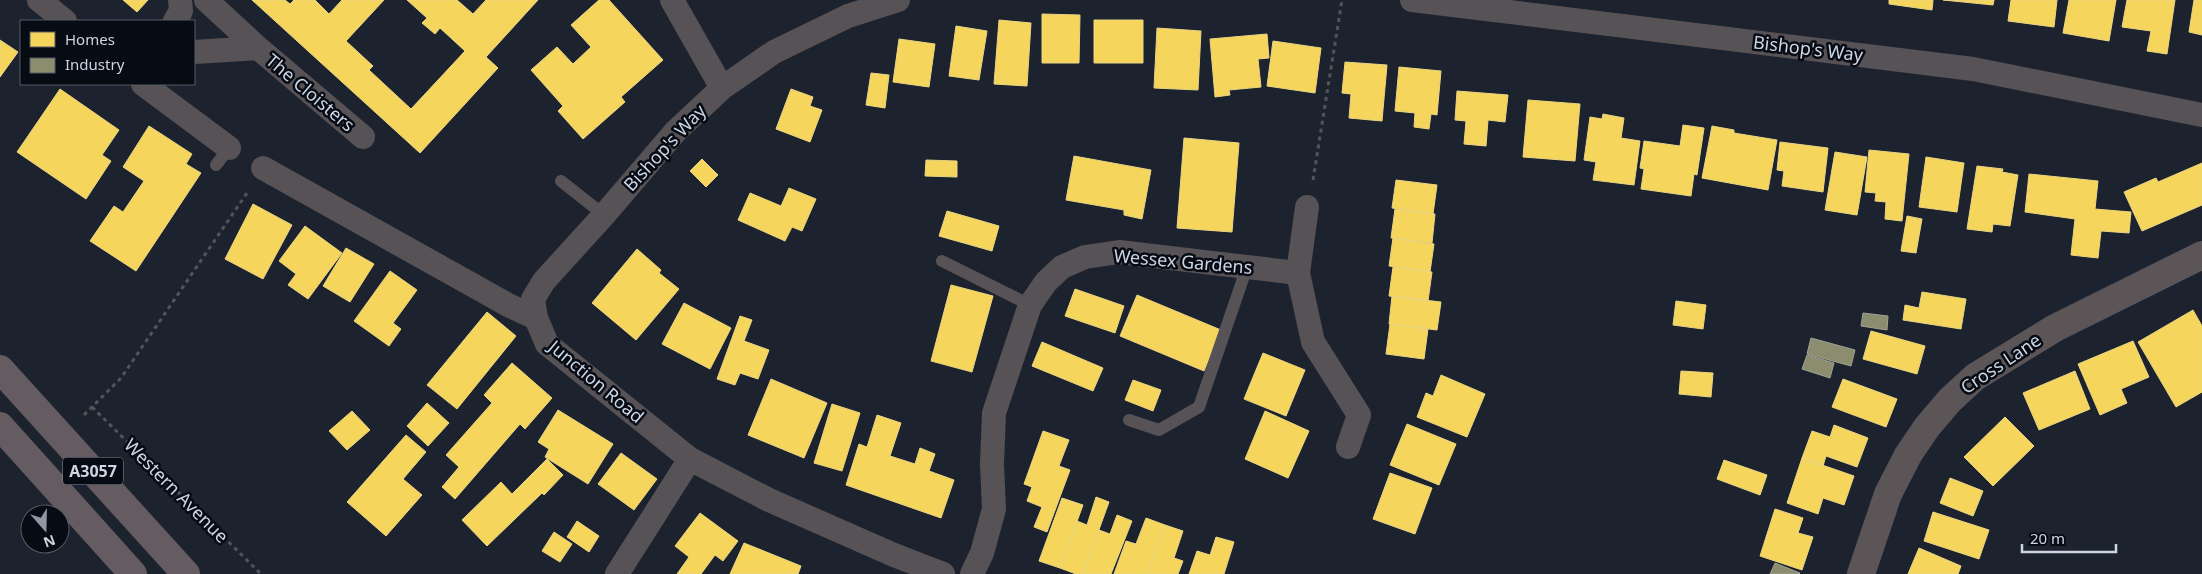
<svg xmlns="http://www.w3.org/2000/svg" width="2202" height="574" font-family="'Noto Sans',sans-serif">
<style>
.homes{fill:#f6d55c;stroke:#e9d584}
.industry{fill:#8c8c6e;stroke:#9fa291}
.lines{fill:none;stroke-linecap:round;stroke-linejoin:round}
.path{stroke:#555358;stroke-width:3;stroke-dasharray:4 4;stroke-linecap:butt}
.lane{stroke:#575255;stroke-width:12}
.street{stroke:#575255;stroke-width:24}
.secondary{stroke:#5b5558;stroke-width:28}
.primary{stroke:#645c60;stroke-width:28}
.labels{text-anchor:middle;stroke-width:5;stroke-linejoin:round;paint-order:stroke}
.shield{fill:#060b14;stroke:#9198a5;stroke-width:1}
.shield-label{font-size:16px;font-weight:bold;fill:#ccd5e3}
.street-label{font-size:18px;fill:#ccd5e3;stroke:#060b14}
</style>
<rect width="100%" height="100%" fill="#1d232e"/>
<path class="homes" d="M123,0h25l-11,12z
M252,0h33l5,4 4,-4h21l14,14 13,-14h42l-38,41 27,25 -4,4 42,39 54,-58 -25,-23 -5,6 -13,-11 5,-5 -20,-18h50l16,14 13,-14h52l-52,57 12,11 -78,85z
M599,0h10l54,60 -42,37 4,5 -42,37 -25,-28 5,-5 -32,-36 26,-23 16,17 18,-17 -20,-22z
M1889,0h44l-1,10 -43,-6z
M1943,0h51l-1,5z
M2011,0h46l-3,27 -46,-6z
M2069,0h47l-7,41 -46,-8z
M2127,0h48l-8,54 -20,-3 4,-20 -29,-4z
M2194,0h8v35l-13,-3z
M1042,14l38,1 -1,48h-37z
M999,20l32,3 -4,63 -33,-2z
M1094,20h49v43h-49z
M956,26l31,5 -8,49 -30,-4z
M1157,28l44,3 -3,59 -44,-2z
M1267,34l2,24 -11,1 3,28 -32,3 1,5 -15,2 -5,-58z
M899,39l36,5 -6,43 -36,-5z
M0,40l18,12 -18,25z
M1273,41l48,7 -6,45 -48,-7z
M1345,62l42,3 -5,56 -33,-3 2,-24 -9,-1z
M1399,67l42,4 -4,44 -6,-1 -2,15 -15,-2 1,-14 -20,-2z
M871,73l18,2 -4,33 -19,-3z
M60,89l59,41 -17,25 9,6 -25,38 -69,-47z
M791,89l22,8 -3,9 12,4 -12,32 -34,-13z
M1457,91l51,4 -3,27 -17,-2 -2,26 -22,-2 2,-23 -11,-1z
M1528,100l52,4 -5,57 -52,-4z
M1603,114l21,4 -3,20 19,3 -6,44 -41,-5 3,-18 -12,-2 6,-43 12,2z
M1683,125l21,3 -7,47 -3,-1 -3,22 -50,-7 3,-20 -4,-1 4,-27 36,5z
M149,126l43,28 -6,10 15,9 -65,98 -46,-30 24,-35 9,6 21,-31 -21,-14z
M1712,126l22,4v3l43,7 -9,50 -66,-12z
M1184,138l55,5 -7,89 -55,-4z
M1780,142l48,6 -5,44 -41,-6 2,-15 -7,-1z
M1869,150l40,4 -7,67 -17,-2 1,-17 -11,-1 1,-8 -11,-1z
M1835,152l32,5 -10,58 -32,-5z
M1074,156l77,14 -9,49 -18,-4v-5l-58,-10z
M1926,157l38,6 -7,49 -38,-5z
M702,159l16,16 -12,12 -16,-16z
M926,160l31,1v16l-32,-1z
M2202,163v42l-60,26 -18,-39 32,-14 2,4z
M1977,166l26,3 -1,3 16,3 -8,51 -17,-2 -1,8 -25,-3z
M2029,174l69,7 -3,28 36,3 -2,21 -28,-2 -3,27 -27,-3 4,-36 -50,-7z
M1396,180l41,5 -4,29 -41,-6z
M789,188l27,11 -14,32 -10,-4 -7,14 -47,-21 12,-27 31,13z
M253,204l39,21 -29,54 -38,-20z
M1395,209l40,5 -3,29 -41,-5z
M947,211l52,15 -7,25 -53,-15z
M1907,216l15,3 -6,34 -15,-2z
M305,226l37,27 -34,46 -20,-14 8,-11 -17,-13z
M1393,238l41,6 -4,28 -41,-6z
M346,248l28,16 -24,38 -27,-16z
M637,249l24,21 -2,3 20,16 -43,51 -44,-37z
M1393,267l39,5 -4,29 -39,-5z
M390,271l27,19 -24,33 8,6 -12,17 -35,-25z
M951,285l42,11 -21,76 -41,-11z
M1075,289l49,17 -9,27 -50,-17z
M1922,292l44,7 -5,30 -58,-9 2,-15 14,3z
M1137,295l84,35 -17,41 -84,-35z
M1392,296l49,6 -4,28 -48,-6z
M1676,301l30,4 -3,24 -30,-4z
M684,303l47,25 -21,41 -48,-25z
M2193,310l9,16v66l-26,15 -38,-65z
M487,312l29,24 -59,73 -30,-24z
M740,316l12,4 -8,21 25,9 -11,29 -18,-6 -5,12 -18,-6z
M1390,324l38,5 -4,30 -38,-5z
M1871,331l54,15 -8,28 -54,-15z
M2133,341l16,36 -28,12 6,14 -27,12 -22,-51z
M1042,342l61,26 -10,23 -61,-25z
M1263,353l42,17 -19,46 -42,-17z
M512,363l40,35 -27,31 -5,-5 -65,75 -13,-12 17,-20 -13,-12 46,-52 -8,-8z
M1681,371l32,2 -2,24 -32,-3z
M2075,371l15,38 -51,21 -16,-37z
M1441,375l44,19 -18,43 -50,-20 9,-24 7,3z
M771,379l56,24 -23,55 -56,-23z
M1843,379l54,20 -11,28 -54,-20z
M1133,380l28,10 -8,21 -28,-11z
M427,403l22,20 -21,23 -21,-20z
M832,404l28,9 -18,58 -28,-8z
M558,410l55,34 -25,40 -43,-27 4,-8 -11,-7z
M352,411l18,19 -23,20 -18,-19z
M1265,411l44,20 -21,47 -43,-19z
M877,415l24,8 -11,33 25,8 5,-16 15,6 -6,17 25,9 -13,38 -95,-33 13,-41 8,3z
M2005,417l29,29 -41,40 -29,-29z
M1407,424l49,20 -17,41 -49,-20z
M1834,425l34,13 -11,29 -31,-11 -3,10 -21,-8 10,-27 18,6z
M1043,431l26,9 -10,26 11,4 -23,62 -13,-5 8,-20 -15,-6 5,-14 -8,-3z
M406,435l20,17 -23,27 19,16 -36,41 -39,-34z
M621,453l36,26 -23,31 -36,-26z
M1802,458l52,18 -10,29 -21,-7 -5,16 -31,-11z
M547,459l16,16 -19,20 -2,-2 -55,53 -25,-26 39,-38 11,12z
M1724,460l43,15 -7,20 -43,-16z
M1390,473l42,15 -17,46 -42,-15z
M1950,478l33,13 -10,25 -33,-13z
M1096,497l13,5 -26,72h-7l-16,-6 17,-47 10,4z
M1062,498l21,7 -23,63 -21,-7z
M1775,509l28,9 -5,15 15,4 -11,33 -42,-14z
M1933,512l56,18 -10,29 -55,-18z
M700,513l38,28 -15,20 -8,-6 -14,19h-24l12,-17 -14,-11z
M1117,515l15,6 -21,53h-28l16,-44 11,4z
M1146,518l19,7 -17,49h-34l12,-33 10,3z
M577,521l22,15 -10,16 -22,-15z
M1165,525l18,6 -9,27 9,3 -5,13h-30z
M554,532l18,12 -12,18 -18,-11z
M1216,537l18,5 -10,32h-35l8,-23 13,4z
M744,543l57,23 -3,8h-68z
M1919,548l42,18 -3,8h-50z"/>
<path class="industry" d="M1863,313l25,3 -1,14 -26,-4z
M1811,338l44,12 -4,16 -44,-12z
M1807,355l27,8 -4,15 -28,-9z
M1775,563l25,10 -1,1h-29z"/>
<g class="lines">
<path class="path" d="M1313,180l29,-180
M92,407l169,167
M84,415l37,-37 128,-188"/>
<path class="lane" d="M216,165l13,-17
M561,181l43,34
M942,261l88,44
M1129,420l30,10 40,-23 48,-140"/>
<path class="street" d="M39,0l26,21
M206,0l52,48 105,89
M672,0l50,88
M898,0l-50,16 -74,36 -52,36 -47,44 -71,83 -60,66 -11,18 3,19 11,26 143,115 79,41 125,55 49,19
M1412,0l561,69 229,46
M175,21l6,-10 -1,-11
M194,52l64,-4
M143,84l86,64
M263,168l247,138 26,12
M1298,273l15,69 46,73 -11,32
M617,574l73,-115
M972,574l10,-21 12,-44 -2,-45 2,-51 36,-108 16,-23 16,-15 23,-10 34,-5 179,21 9,-66"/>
<path class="secondary" d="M1861,574l27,-80 20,-39 19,-28 23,-27 25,-23 80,-49 147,-73"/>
<path class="primary" d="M0,369l186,205
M0,426l133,148"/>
</g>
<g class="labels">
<rect class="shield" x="63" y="457.5" width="60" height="27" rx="4"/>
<g class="shield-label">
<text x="93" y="477">A3057</text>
</g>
<g class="street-label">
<text transform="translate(1808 49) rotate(7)" y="6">Bishop's Way</text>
<text transform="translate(310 93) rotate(40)" y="6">The Cloisters</text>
<text transform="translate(665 148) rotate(-47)" y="6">Bishop's Way</text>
<text transform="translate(1183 262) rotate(5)" y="6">Wessex Gardens</text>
<text transform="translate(2001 364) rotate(-34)" y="6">Cross Lane</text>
<text transform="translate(596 382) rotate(40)" y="6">Junction Road</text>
<text transform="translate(176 491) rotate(45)" y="6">Western Avenue</text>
</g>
</g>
<rect x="20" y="20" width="175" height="65" fill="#060b14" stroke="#555c67"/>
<rect x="30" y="32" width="25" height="15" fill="#f6d55c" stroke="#555c67"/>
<text x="65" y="45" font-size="15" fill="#ccd5e3">Homes</text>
<rect x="30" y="58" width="25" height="15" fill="#8c8c6e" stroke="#555c67"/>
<text x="65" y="70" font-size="15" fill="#ccd5e3">Industry</text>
<g transform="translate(45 529) rotate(160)"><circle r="24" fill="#060b14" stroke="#555c67"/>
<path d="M0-4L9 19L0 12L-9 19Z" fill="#8f97a4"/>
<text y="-8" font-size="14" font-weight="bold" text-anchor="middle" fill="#ccd5e3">N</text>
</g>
<path d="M2022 544v8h94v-8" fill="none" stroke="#ccd5e3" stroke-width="2.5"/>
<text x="2030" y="544" font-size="15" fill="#ccd5e3" stroke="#060b14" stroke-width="4" paint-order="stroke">20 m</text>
</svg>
